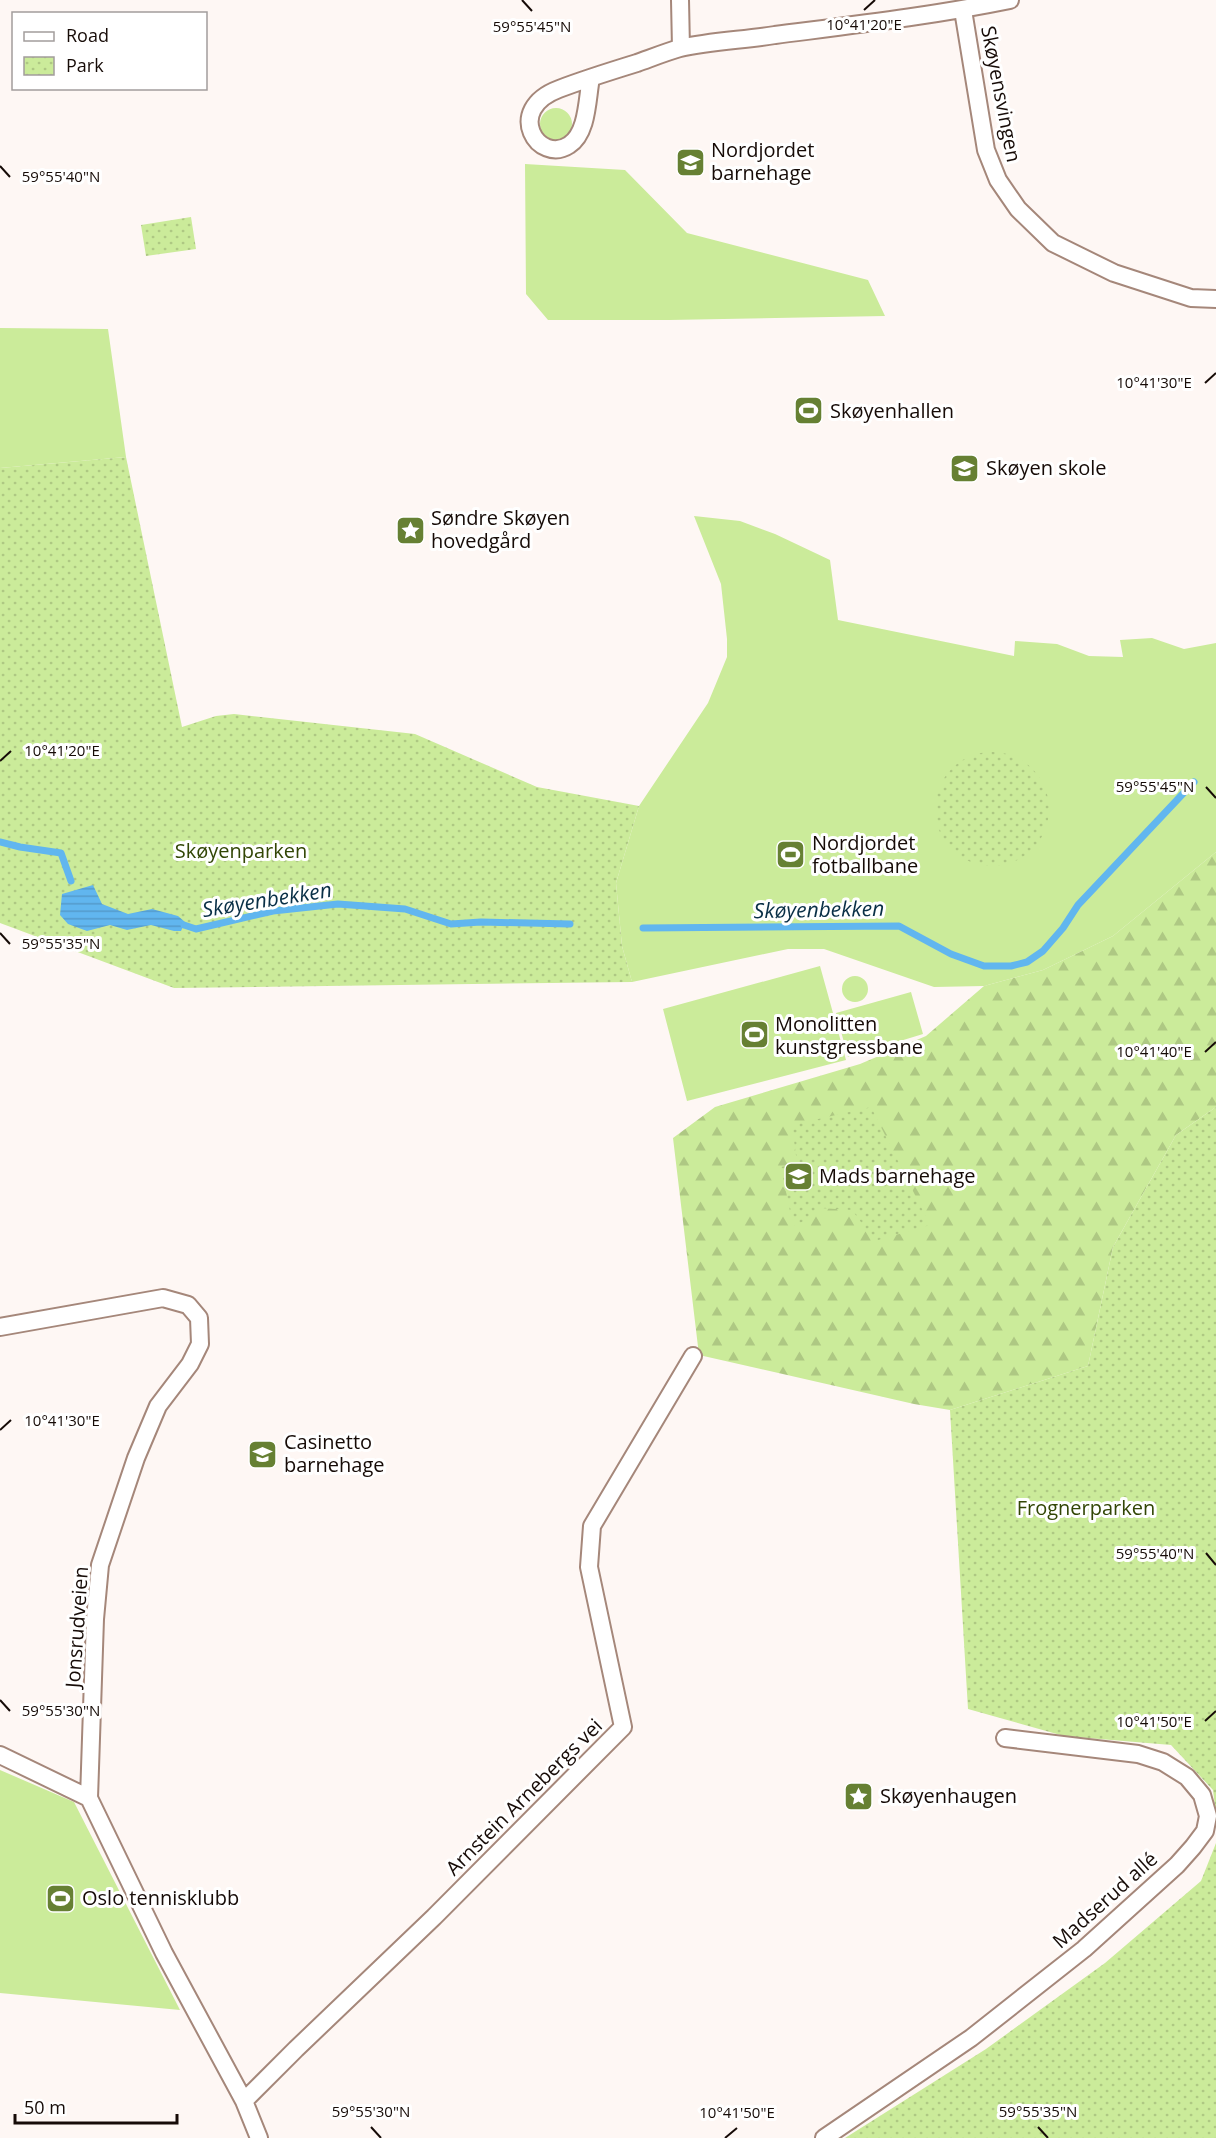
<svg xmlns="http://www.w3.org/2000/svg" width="1216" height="2138" font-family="'Open Sans',sans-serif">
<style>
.green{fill:#cbeb9a}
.forest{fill:url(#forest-firs)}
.park{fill:url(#park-dots)}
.water{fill:url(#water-rules)}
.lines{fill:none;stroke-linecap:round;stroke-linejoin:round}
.stream{stroke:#61b6ef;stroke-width:7}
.street-casing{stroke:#a5877a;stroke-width:20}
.street{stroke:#fff;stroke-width:16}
.ticks{fill:none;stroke:#160b07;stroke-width:2}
.labels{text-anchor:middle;stroke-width:6;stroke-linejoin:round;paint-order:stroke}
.street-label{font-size:20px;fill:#160b07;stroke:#fff}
.poi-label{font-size:20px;fill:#160b07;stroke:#fff;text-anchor:start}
.park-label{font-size:20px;fill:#324605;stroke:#fff}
.water-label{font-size:21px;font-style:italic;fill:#092f46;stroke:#fff}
.ticks-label{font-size:15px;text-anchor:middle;fill:#160b07;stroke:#fff;stroke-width:6;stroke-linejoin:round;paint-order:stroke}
</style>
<defs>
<pattern id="forest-firs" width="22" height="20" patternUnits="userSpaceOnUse" patternTransform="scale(1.5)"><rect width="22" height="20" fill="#cbeb9a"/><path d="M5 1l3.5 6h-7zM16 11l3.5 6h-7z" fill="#aec883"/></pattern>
<pattern id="park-dots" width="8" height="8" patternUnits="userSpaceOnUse" patternTransform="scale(1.5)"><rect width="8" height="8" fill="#cbeb9a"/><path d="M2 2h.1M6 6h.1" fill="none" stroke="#aec883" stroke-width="1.8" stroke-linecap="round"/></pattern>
<pattern id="water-rules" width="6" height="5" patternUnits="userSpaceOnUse" patternTransform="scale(1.5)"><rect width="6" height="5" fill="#61b6ef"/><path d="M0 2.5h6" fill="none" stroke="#549bcb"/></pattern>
</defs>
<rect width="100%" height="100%" fill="#fef7f4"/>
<path class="green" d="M540 124a16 16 0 1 1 32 0a16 16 0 1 1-32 0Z
M525,164l100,6 62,63 181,47 17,36 -216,4h-121l-22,-26z
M0,328l108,1 18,128 -126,11z
M694,516l46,5 35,13 55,26 8,60 176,36 1,-15 42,3 32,12 34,1 -3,-17 32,-2 32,11 32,-6v209l-103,84 -70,34 -59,16 -50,1 -110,-38h-36l-156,33 -10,-36 -6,-63 23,-77 69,-103 19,-46v-18l-6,-55z
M820,966l26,94 -159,41 -24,-92z
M842 989a13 13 0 1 1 26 0a13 13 0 1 1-26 0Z
M911,992l12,42 -75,23 -12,-44z
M0,1770l74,32 106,208 -180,-17z"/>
<path class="forest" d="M1216,852v255l-40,28 -63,112 -25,119 -138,44 -36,-6 -215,-49 -26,-217 42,-31 145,-43 66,-28 58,-50 59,-16 70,-34z"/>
<path class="park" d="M191,217l5,32 -50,7 -5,-31z
M126,457l56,270 34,-11 18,-2 181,20 122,53 102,19 -23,77 6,63 10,36 -458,6 -174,-65v-455z
M935 809a57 57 0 1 1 114 0a57 57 0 1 1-114 0Z
M871,1107l59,118 -55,16 -23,-31 -33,-2 -15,13 -11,5 -12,-59 16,-4 -5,-38z
M1216,1107v708l-3,-25 -42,-45 -107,-9 -96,-27 -18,-299 138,-44 25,-119 63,-112z
M1216,1843v295h-371l141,-89 119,-86 96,-82z"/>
<path class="water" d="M93,885l9,19 26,10 24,-5 26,7 7,6 -4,9h-7l-23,-6 -24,5 -17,-5 -23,6 -19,-7 -8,-9 2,-21z"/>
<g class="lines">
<path class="stream" d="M0,842l20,5 41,6 10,28
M184,925l12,4 77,-18 65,-7 67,5 46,15 30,-2 89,2
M643,928l256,-2 52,28 33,12h27l16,-4 16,-11 20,-23 15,-23 116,-123"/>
<defs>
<path id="street" d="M680,0l1,48
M963,10l23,140 12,30 20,29 35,34 61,30 77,25 25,1
M591,78c-4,20 -3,55 -22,67 -30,20 -66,-35 -10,-56 26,-10 52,-18 78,-26 14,-5 29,-11 43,-15 31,-7 64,-8 95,-13 78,-10 157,-19 235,-35
M0,1327l163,-29 25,7 11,13 1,26 -10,20 -32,42 -22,52 -36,107 -5,54 -6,179 75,155 80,148 15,37
M0,1755l89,43
M244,2101l52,-52 138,-132 189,-190 -34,-160 3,-41 101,-170
M824,2138l147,-100 113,-89 93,-84 16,-18 12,-16 3,-15 -6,-21 -15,-18 -24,-15 -25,-8 -133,-16"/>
</defs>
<use href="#street" class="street-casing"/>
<use href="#street" class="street"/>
</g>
<path class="ticks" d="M522,0l10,11M864,10l11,-10M0,166l10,11M1205,383l11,-10M0,761l11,-10M1206,787l10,11M0,933l10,11M1205,1052l11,-10M0,1430l11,-10M1206,1553l10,12M0,1700l10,11M1205,1721l11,-10M371,2127l10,11M1038,2127l10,11M725,2138l12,-10"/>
<defs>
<symbol id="school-square" viewBox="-11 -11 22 22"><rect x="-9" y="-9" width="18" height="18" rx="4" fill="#668033" stroke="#fff"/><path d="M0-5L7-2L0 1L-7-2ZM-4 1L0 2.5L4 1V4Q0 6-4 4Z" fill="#fff"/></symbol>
<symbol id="stadium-square" viewBox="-11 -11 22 22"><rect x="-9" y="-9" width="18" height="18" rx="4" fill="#668033" stroke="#fff"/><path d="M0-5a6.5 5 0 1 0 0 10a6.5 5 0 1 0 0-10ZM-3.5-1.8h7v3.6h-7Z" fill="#fff"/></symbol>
<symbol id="sight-square" viewBox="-11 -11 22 22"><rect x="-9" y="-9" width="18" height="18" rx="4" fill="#668033" stroke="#fff"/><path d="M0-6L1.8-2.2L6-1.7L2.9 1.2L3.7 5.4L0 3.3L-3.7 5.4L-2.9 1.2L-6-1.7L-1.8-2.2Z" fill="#fff"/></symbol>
</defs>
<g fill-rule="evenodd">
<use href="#school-square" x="674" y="146" width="33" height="33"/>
<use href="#stadium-square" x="792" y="394" width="33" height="33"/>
<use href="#school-square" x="948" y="452" width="33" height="33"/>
<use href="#sight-square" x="394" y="514" width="33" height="33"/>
<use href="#stadium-square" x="774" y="838" width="33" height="33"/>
<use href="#stadium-square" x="738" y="1018" width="33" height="33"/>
<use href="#school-square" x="782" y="1160" width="33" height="33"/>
<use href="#school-square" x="246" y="1438" width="33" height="33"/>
<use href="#sight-square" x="842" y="1780" width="33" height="33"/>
<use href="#stadium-square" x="44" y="1882" width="33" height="33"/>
</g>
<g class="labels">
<g class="street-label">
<text transform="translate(1001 94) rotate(79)" y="7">Skøyensvingen</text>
<text transform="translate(77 1627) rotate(-86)" y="7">Jonsrudveien</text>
<text transform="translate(524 1797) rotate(-45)" y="7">Arnstein Arnebergs vei</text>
<text transform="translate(1105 1900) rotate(-42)" y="7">Madserud allé</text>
</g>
<g class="poi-label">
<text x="711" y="157">Nordjordet<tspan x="711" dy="23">barnehage</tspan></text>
<text x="830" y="418">Skøyenhallen</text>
<text x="986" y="475">Skøyen skole</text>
<text x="431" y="525">Søndre Skøyen<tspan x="431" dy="23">hovedgård</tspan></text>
<text x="812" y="850">Nordjordet<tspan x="812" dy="23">fotballbane</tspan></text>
<text x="775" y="1031">Monolitten<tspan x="775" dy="23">kunstgressbane</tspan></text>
<text x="819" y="1183">Mads barnehage</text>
<text x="284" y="1449">Casinetto<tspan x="284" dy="23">barnehage</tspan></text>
<text x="880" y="1803">Skøyenhaugen</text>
<text x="82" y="1905">Oslo tennisklubb</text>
</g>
<g class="park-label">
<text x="241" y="858">Skøyenparken</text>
<text x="1086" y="1515">Frognerparken</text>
</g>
<g class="water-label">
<text transform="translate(267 900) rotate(-9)" y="7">Skøyenbekken</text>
<text transform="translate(819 910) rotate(-1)" y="7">Skøyenbekken</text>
</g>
</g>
<g class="ticks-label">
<text x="864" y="30">10°41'20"E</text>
<text x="532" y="32">59°55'45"N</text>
<text x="61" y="182">59°55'40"N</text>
<text x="1154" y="388">10°41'30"E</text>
<text x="62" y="756">10°41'20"E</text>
<text x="1155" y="792">59°55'45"N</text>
<text x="61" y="949">59°55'35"N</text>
<text x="1154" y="1057">10°41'40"E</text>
<text x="62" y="1426">10°41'30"E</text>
<text x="1155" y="1559">59°55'40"N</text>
<text x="61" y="1716">59°55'30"N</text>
<text x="1154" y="1727">10°41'50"E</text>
<text x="371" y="2117">59°55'30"N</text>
<text x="1038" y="2117">59°55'35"N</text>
<text x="737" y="2118">10°41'50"E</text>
</g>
<rect x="12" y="12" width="195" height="78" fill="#ffffff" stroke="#a29d9c" stroke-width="1.5"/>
<rect x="24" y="32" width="30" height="9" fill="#ffffff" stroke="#a29d9c" stroke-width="1.5"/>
<text x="66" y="42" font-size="18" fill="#160b07">Road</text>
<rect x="24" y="57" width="30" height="18" fill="url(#park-dots)" stroke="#a29d9c" stroke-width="1.5"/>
<text x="66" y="72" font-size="18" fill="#160b07">Park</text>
<path d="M15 2114v9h162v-9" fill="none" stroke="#160b07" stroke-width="3"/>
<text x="24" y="2114" font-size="18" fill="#160b07" stroke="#ffffff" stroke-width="4.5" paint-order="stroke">50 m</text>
</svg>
